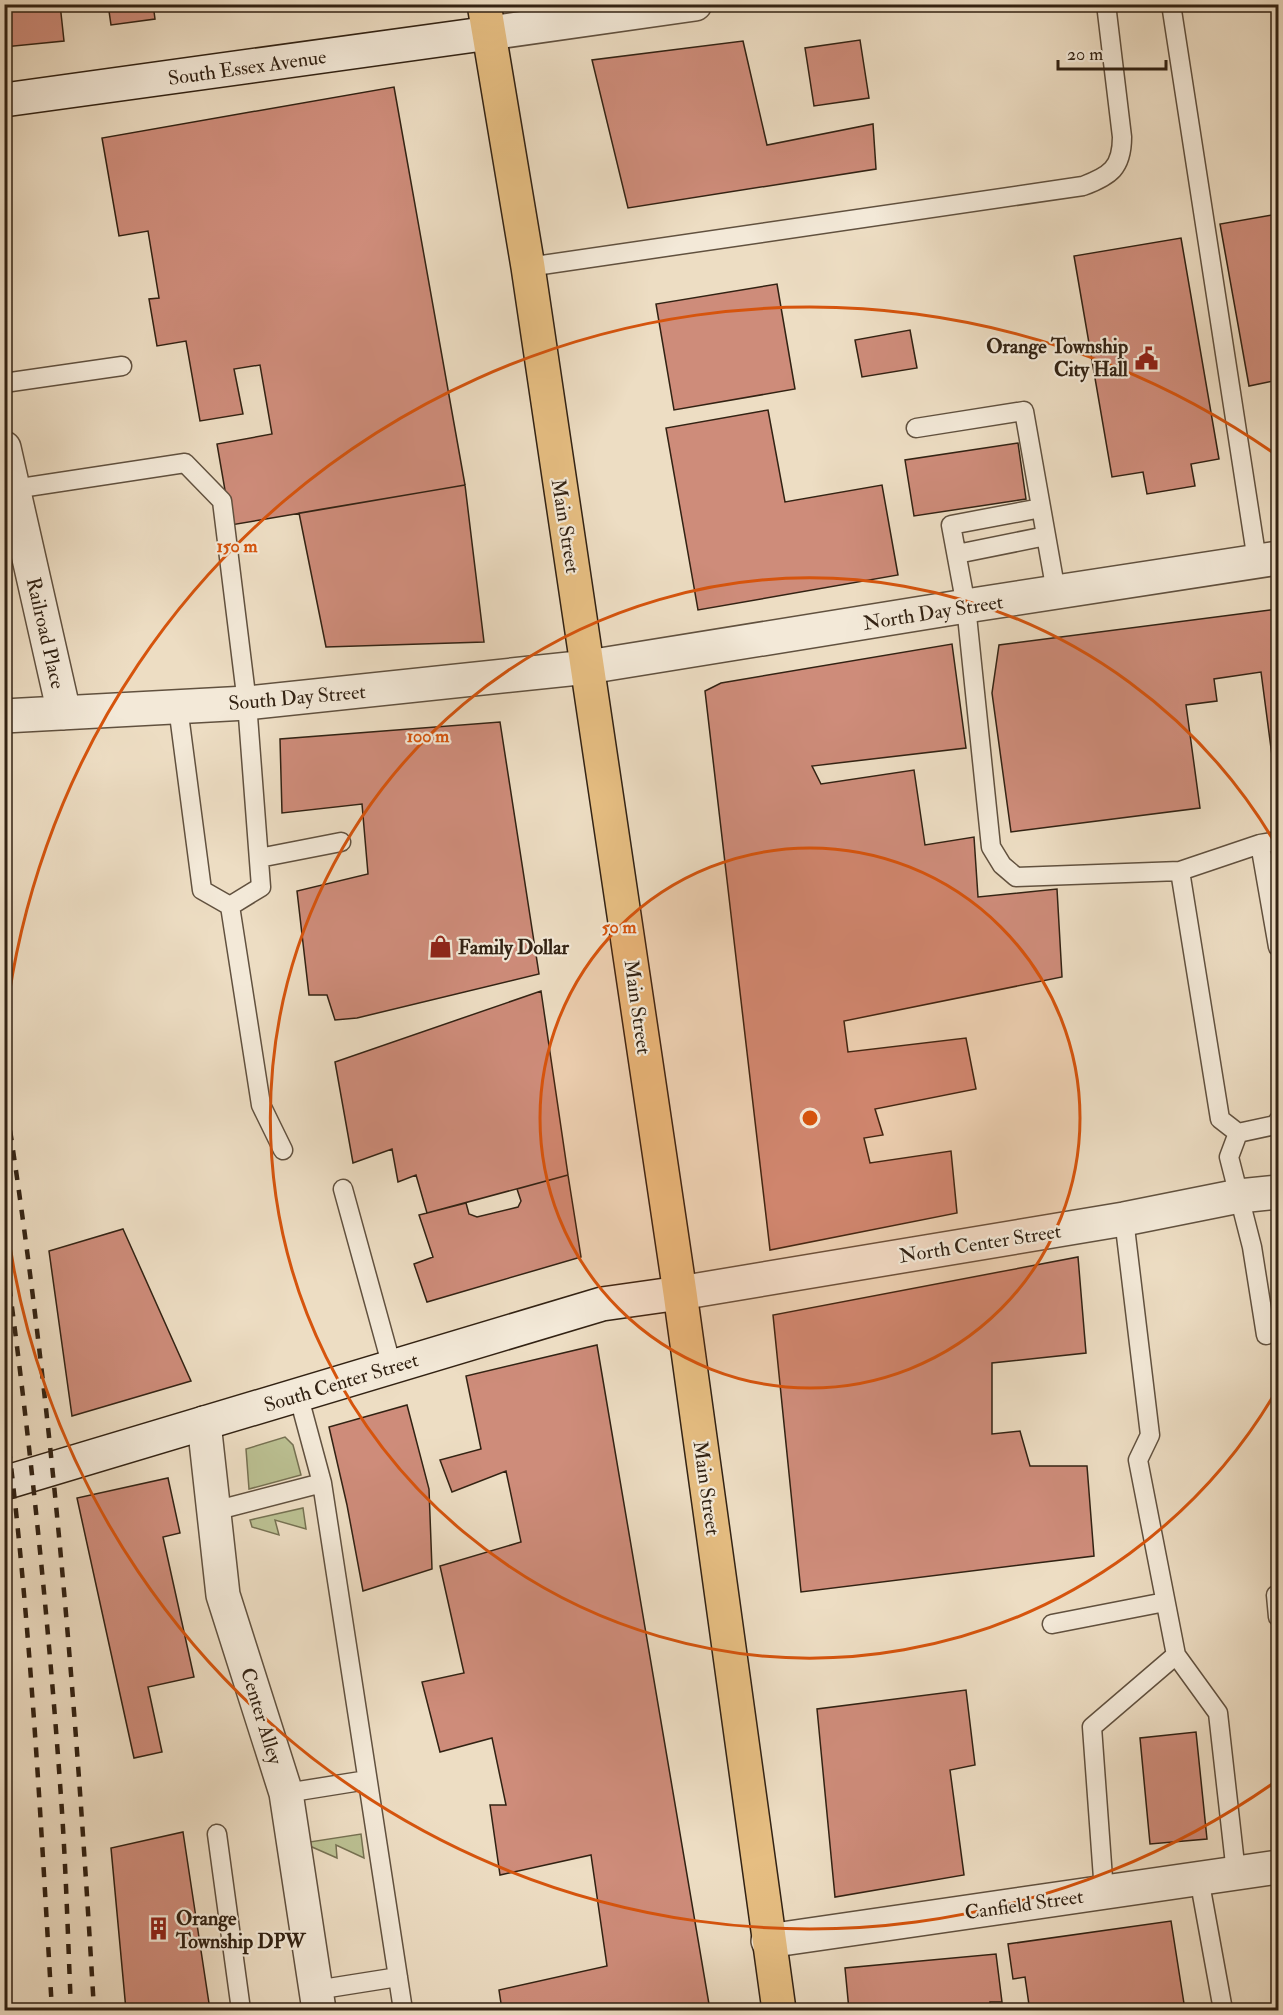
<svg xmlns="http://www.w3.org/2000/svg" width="1283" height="2015" font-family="'IM FELL Double Pica',serif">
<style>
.green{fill:#bbc092;stroke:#767152;stroke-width:1.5}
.building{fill:#ce8c7a;stroke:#322213;stroke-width:1.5}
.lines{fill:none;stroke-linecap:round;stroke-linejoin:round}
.lane-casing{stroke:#61513f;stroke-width:21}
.street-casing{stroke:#61513f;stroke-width:36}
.secondary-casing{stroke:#322213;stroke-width:36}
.primary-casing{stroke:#322213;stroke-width:36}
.lane{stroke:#f3e9d8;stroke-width:18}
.street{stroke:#f3e9d8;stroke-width:33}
.secondary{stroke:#f3e9d8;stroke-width:33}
.primary{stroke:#e6be82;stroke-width:33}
.rail{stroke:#322213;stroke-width:4.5;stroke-dasharray:10 10;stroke-linecap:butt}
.ring{fill:none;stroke:#d6540d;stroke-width:3}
.labels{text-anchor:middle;stroke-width:4.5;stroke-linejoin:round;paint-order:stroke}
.street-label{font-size:20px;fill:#322213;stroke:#f3e9d8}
.poi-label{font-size:20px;font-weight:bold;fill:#322213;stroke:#f3e9d8;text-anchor:start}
.centre{fill:#d6540d;stroke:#f3e9d8;stroke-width:3}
.ring-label{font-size:18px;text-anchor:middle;font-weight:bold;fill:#d6540d;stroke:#f3e9d8;stroke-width:4.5;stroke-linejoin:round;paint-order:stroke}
</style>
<rect width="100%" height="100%" fill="#edddc3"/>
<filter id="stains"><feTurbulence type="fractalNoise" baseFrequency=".00333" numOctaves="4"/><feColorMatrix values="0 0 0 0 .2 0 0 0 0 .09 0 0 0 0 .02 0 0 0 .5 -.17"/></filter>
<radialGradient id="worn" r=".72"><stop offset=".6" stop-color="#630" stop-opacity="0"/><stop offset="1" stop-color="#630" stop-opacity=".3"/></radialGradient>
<path class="green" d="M285,1437l8,8 8,30 -52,14 -3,-40z
M303,1508l3,21 -31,-9 4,15 -27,-8 -2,-7z
M361,1834l3,24 -28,-13 1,13 -34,-15z"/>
<path class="building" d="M4,4h56l4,37 -60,6z
M108,4h45l2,15 -44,6z
M860,40l9,58 -55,8 -9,-58z
M743,41l24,104 106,-21 3,45 -248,39 -36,-148z
M394,87l71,398 -234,40 -14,-81 55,-10 -12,-69 -26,4 9,45 -43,7 -14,-80 -29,5 -8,-47 10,-1 -11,-67 -29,5 -17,-98z
M1278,214v166l-29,6 -29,-162z
M1181,238l38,221 -28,5 4,22 -48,8 -4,-22 -31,5 -38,-221z
M777,284l18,105 -121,21 -18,-106z
M910,330l7,38 -55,9 -7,-37z
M768,410l17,92 97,-17 16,90 -200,35 -32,-182z
M1018,443l8,56 -112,17 -9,-56z
M465,485l19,157 -158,5 -27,-134z
M1278,609v162h-4l-13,-99 -47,7 3,22 -31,4 14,103 -189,24 -19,-139 7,-48z
M952,644l14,104 -154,18 9,18 93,-14 11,75 49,-8 4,60 79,-8 5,88 -218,44 4,31 118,-14 10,51 -101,20 8,26 -19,3 6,25 81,-12 6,62 -187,37 -65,-559 16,-8z
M500,722l39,252 -182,44 -22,2 -8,-25h-18l-12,-104 71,-17 -6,-70 -80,9 -2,-74z
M541,991l27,184 -141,38 -11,-38 -18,7 -6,-33 -39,14 -18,-101z
M568,1175l13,82 -154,45 -13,-38 19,-7 -14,-42 47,-12 3,11 8,3 41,-10 3,-6 -4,-12z
M123,1229l68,152 -119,35 -23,-165z
M1078,1257l8,96 -94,10v71l28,-3 10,35h57l7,90 -293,36 -28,-277z
M597,1345l113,665h-208l-3,-20 108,-24 -16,-111 -91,20 -10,-70h16l-14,-67 -52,14 -18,-70 42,-9 -24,-107 81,-24 -15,-71 -54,21 -12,-32 41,-11 -15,-73z
M407,1405l22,84 3,80 -69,22 -16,-86 -18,-78z
M168,1478l12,55 -17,4 31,140 -46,10 14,65 -28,6 -57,-260z
M966,1690l9,75 -25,5 14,105 -129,22 -18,-188z
M1196,1732l11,107 -57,5 -10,-106z
M183,1832l27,178h-84l-15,-162z
M1171,1921l14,89h-170v-2l14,-3 -4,-28 -12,2 -5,-35z
M996,1954l6,48h-12l1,8h-142l-4,-42z"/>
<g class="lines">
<defs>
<path id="lane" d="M1171,4l86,557
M528,267l555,-81c27,-10 39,-18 39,-49l-16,-133
M4,383l118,-17
M916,428l108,-17 32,181
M14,489l171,-26 37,38 25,202 14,184 -31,19 -28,-16 -24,-183
M1041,508l-90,17 15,81 25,241 11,18 14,12 164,-6 80,-27 18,-3
M957,554l89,-18
M1260,844l18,103
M259,858l82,-16
M1180,871l40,248 18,14 37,-8 3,-4
M230,906l31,199 22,45
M1238,1133l-9,24 23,90 14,88
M343,1189l49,178
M1124,1219l26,216 -12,25 38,195 42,58 18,160
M298,1394l24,89 81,527
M214,1511l108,-28
M1276,1595l2,22
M1052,1624l113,-22
M286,1793l81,-13
M217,1834l24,176
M1199,1878l24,132
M1104,1892l-12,-165 84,-72
M316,1990l82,-13"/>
<path id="street" d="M490,33l205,-29
M4,448l60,265
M4,716l243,-13 341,-36 378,-61 312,-48
M680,1293l444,-74 115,-23 39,-4
M204,1423l19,172 63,198 33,217
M768,1941l510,-74"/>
<path id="secondary" d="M4,100l486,-67
M4,1483l598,-179 78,-11"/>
<path id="primary" d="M484,4l44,263 152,1026 99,717"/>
</defs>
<use href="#lane" class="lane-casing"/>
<use href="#street" class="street-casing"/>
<use href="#secondary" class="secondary-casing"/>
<use href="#primary" class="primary-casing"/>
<use href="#lane" class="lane"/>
<use href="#street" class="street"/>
<use href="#secondary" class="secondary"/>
<use href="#primary" class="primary"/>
<path class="rail" d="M4,1091c48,305 72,612 90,919
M4,1247c25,183 44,366 57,550 5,71 7,143 10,213
M4,1409c26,200 36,401 48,601"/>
</g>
<circle cx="810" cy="1118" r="270" fill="#d6540d" fill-opacity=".12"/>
<g class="ring">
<circle cx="810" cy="1118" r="270"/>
<path d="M1278 1388A540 540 0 1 1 1278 848"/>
<path d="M1275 1782A810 810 0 0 1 5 1210M5 1026A810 810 0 0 1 1275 454"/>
</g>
<defs>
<symbol id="civic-bare" viewBox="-9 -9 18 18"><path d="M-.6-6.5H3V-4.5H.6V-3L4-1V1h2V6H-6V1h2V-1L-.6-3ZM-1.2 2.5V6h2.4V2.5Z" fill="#8f2418" stroke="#f3e9d8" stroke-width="2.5" paint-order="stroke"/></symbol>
<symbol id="shop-bare" viewBox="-9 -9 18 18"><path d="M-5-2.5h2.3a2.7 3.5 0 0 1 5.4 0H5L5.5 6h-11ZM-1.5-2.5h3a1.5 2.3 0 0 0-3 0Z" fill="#8f2418" stroke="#f3e9d8" stroke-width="2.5" paint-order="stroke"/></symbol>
<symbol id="building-bare" viewBox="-9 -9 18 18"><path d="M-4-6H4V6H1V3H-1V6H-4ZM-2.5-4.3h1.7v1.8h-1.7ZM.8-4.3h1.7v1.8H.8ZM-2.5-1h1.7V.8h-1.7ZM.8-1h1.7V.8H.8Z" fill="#8f2418" stroke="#f3e9d8" stroke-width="2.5" paint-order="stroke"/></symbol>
</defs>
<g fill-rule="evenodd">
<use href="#civic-bare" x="1130" y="342" width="33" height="33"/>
<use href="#shop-bare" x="424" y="930" width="33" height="33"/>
<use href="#building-bare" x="142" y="1912" width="33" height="33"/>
</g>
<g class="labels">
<g class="street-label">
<text transform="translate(247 67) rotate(-8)" y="7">South Essex Avenue</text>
<text transform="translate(566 526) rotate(81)" y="7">Main Street</text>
<text transform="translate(933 612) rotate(-9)" y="7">North Day Street</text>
<text transform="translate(46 633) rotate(77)" y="7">Railroad Place</text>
<text transform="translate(297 697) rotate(-5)" y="7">South Day Street</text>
<text transform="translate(638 1007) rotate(82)" y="7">Main Street</text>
<text transform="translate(980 1243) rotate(-9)" y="7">North Center Street</text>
<text transform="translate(341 1382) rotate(-17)" y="7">South Center Street</text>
<text transform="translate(707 1488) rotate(82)" y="7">Main Street</text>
<text transform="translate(262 1716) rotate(73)" y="7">Center Alley</text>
<text transform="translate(1024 1904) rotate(-8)" y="7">Canfield Street</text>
</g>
<g class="poi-label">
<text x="1128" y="353" text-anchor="end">Orange Township<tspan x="1128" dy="23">City Hall</tspan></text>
<text x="458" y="954">Family Dollar</text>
<text x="176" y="1925">Orange<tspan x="176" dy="23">Township DPW</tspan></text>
</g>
</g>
<circle cx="810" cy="1118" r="9" class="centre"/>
<g class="ring-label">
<text x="237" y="552">150 m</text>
<text x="428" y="742">100 m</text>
<text x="619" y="933">50 m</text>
</g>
<rect width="1283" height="2015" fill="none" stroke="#edddc3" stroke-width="24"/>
<rect x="6" y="6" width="1271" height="2003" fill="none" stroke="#322213" stroke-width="3"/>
<rect x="12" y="12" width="1259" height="1991" fill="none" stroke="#322213" stroke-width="1.5"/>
<path d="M1058 60v9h108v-9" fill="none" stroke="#322213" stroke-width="3"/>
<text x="1067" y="60" font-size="18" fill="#322213" stroke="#f3e9d8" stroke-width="4.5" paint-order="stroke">20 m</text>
<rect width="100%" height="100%" filter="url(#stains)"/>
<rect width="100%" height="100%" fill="url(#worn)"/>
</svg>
